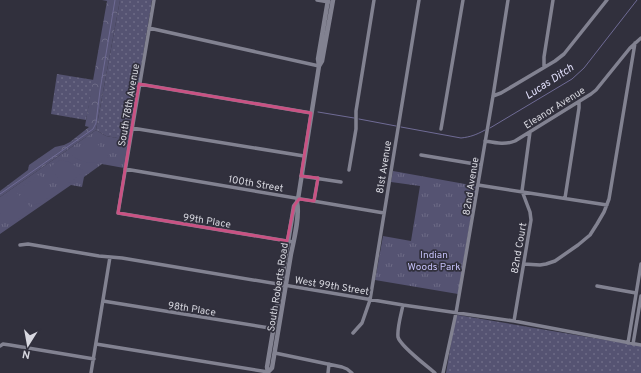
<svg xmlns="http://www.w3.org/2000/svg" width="641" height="373" font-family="Overpass,sans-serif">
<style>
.grass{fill:url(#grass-dots)}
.forest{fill:url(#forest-crowns)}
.park{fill:url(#park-tufts)}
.pitch{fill:#555372}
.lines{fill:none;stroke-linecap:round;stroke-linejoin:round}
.stream{stroke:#6f6b95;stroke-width:1}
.minor{stroke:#828291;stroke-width:3.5}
.tertiary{stroke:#828291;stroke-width:4.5}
.marked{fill:none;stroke:#c95283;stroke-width:3;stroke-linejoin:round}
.labels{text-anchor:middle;stroke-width:3.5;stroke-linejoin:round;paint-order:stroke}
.street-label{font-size:10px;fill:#d8d8e0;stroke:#31303d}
.park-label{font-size:10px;fill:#c3bff6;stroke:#31303d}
.water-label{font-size:11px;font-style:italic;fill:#e1dffb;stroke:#31303d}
</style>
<defs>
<pattern id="grass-dots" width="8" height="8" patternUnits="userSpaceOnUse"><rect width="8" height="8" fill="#555372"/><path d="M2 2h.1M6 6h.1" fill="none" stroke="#6d6b86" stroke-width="1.8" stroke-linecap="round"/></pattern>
<pattern id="forest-crowns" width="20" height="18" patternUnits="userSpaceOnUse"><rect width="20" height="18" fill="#555372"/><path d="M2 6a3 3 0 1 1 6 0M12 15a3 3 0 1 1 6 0" fill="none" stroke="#6d6b86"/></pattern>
<pattern id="park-tufts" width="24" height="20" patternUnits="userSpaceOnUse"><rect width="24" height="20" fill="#555372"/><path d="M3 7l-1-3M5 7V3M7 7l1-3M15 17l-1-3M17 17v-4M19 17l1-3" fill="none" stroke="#6d6b86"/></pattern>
</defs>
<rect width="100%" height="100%" fill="#31303d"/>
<path class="grass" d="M120,0h32l-23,140 -23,-4 -10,-6z
M57,74l37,6 -8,40 -35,-6z
M458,315l183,31v27h-195l9,-53 1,-4z"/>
<path class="forest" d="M102,0h18l-24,130 -96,67v-6l28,-21 1,-5 26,-18 9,-2 6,-3 19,-15 -4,-1 22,-125z"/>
<path class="park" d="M96,130l10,6 23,4 -5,28 -22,-4 -18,13 -2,10 -11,-2 -71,49v-37z
M393,171l83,15 -18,108 -83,-14 8,-44 28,5 9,-55 -29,-4z"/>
<path class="pitch" d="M92,138l17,19c-3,1 -5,3 -8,4 -10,4 -24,0 -30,-7l18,-15z
M60,160l9,2 15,9v1l-18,13h-3l-13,-18z
M39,175l2,1 14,17 -14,10 -9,2 -12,-17z
M13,191h3l3,5 1,-1 12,14 -20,15h-2l-10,-11v-11z"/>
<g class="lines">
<path class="stream" d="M318,112l36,6
M359,119l37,7
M401,127l60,11c9,-1 15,-3 24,-8
M490,128l82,-49 12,-11 53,-68
M0,194l93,-65 3,-6 4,-33 15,-90"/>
<path class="minor" d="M154,0l-36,213 175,29
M317,0l12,2
M149,28l170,38
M544,67v-10l9,-57
M139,84l172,29
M493,96l8,-3 54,-32 9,-7 43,-54
M132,128l172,28
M441,129l22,-129
M485,141c11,2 20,4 30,0l76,-47 5,-4 34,-42 11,-10
M421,155l60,10
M125,169l259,44
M349,170l7,-41v-18l18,-111
M301,176l40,6
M478,185l129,20
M565,198l14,-90v-6
M314,201l4,-23
M20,245l8,-1 71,12 23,2 281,47 111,16 127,24
M524,264l16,1 6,-1 9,-3 23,-16 12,-10 7,-11 7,-12 5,-13 26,-156
M597,286l39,7
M103,301l173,28
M403,305c-2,10 -6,23 -5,32 2,9 29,29 37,36
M514,321l17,-101 -1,-8 -8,-21 8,-59
M353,333l9,-10 8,-23 49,-300
M628,343l13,-79
M96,344l172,28
M633,344l8,-48
M0,346l3,-2 7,1 84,14
M275,353l67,14 5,2 5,4
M91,373l19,-116
M328,373l1,-9
M443,373l13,-60 37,-217 15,-96"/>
<path class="tertiary" d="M319,66l3,-5 11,-61
M268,372l4,-4c6,-38 13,-76 19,-114 3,-14 9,-38 6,-52
M268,373l-1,-6 27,-161 3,-4 1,-3 21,-133 -1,-7 10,-59"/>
</g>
<path class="marked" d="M139,84l172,29 -10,63 17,2 -4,23 -15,-2 -5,7 -7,35 -169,-28z"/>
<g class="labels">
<g class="street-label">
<text transform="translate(128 105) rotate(-80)" y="4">South 78th Avenue</text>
<text transform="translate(554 107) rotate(-32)" y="4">Eleanor Avenue</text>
<text transform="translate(383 167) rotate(-81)" y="4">81st Avenue</text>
<text transform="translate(256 183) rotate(10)" y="4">100th Street</text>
<text transform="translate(470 186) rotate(-81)" y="4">82nd Avenue</text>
<text transform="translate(207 220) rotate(9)" y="4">99th Place</text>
<text transform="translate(518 248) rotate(-80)" y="4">82nd Court</text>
<text transform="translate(332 285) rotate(9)" y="4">West 99th Street</text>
<text transform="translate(277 287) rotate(-81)" y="4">South Roberts Road</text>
<text transform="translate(192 308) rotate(9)" y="4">98th Place</text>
</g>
<g class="park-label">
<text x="434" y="258">Indian<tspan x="434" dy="12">Woods Park</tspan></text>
</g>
<g class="water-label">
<text transform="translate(549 81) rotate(-33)" y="4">Lucas Ditch</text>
</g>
</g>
<g transform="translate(28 345) rotate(191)" stroke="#31303d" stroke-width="3" paint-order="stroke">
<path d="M0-3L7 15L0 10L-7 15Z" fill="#d8d8e0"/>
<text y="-6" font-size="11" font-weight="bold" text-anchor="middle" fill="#d8d8e0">N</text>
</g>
</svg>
